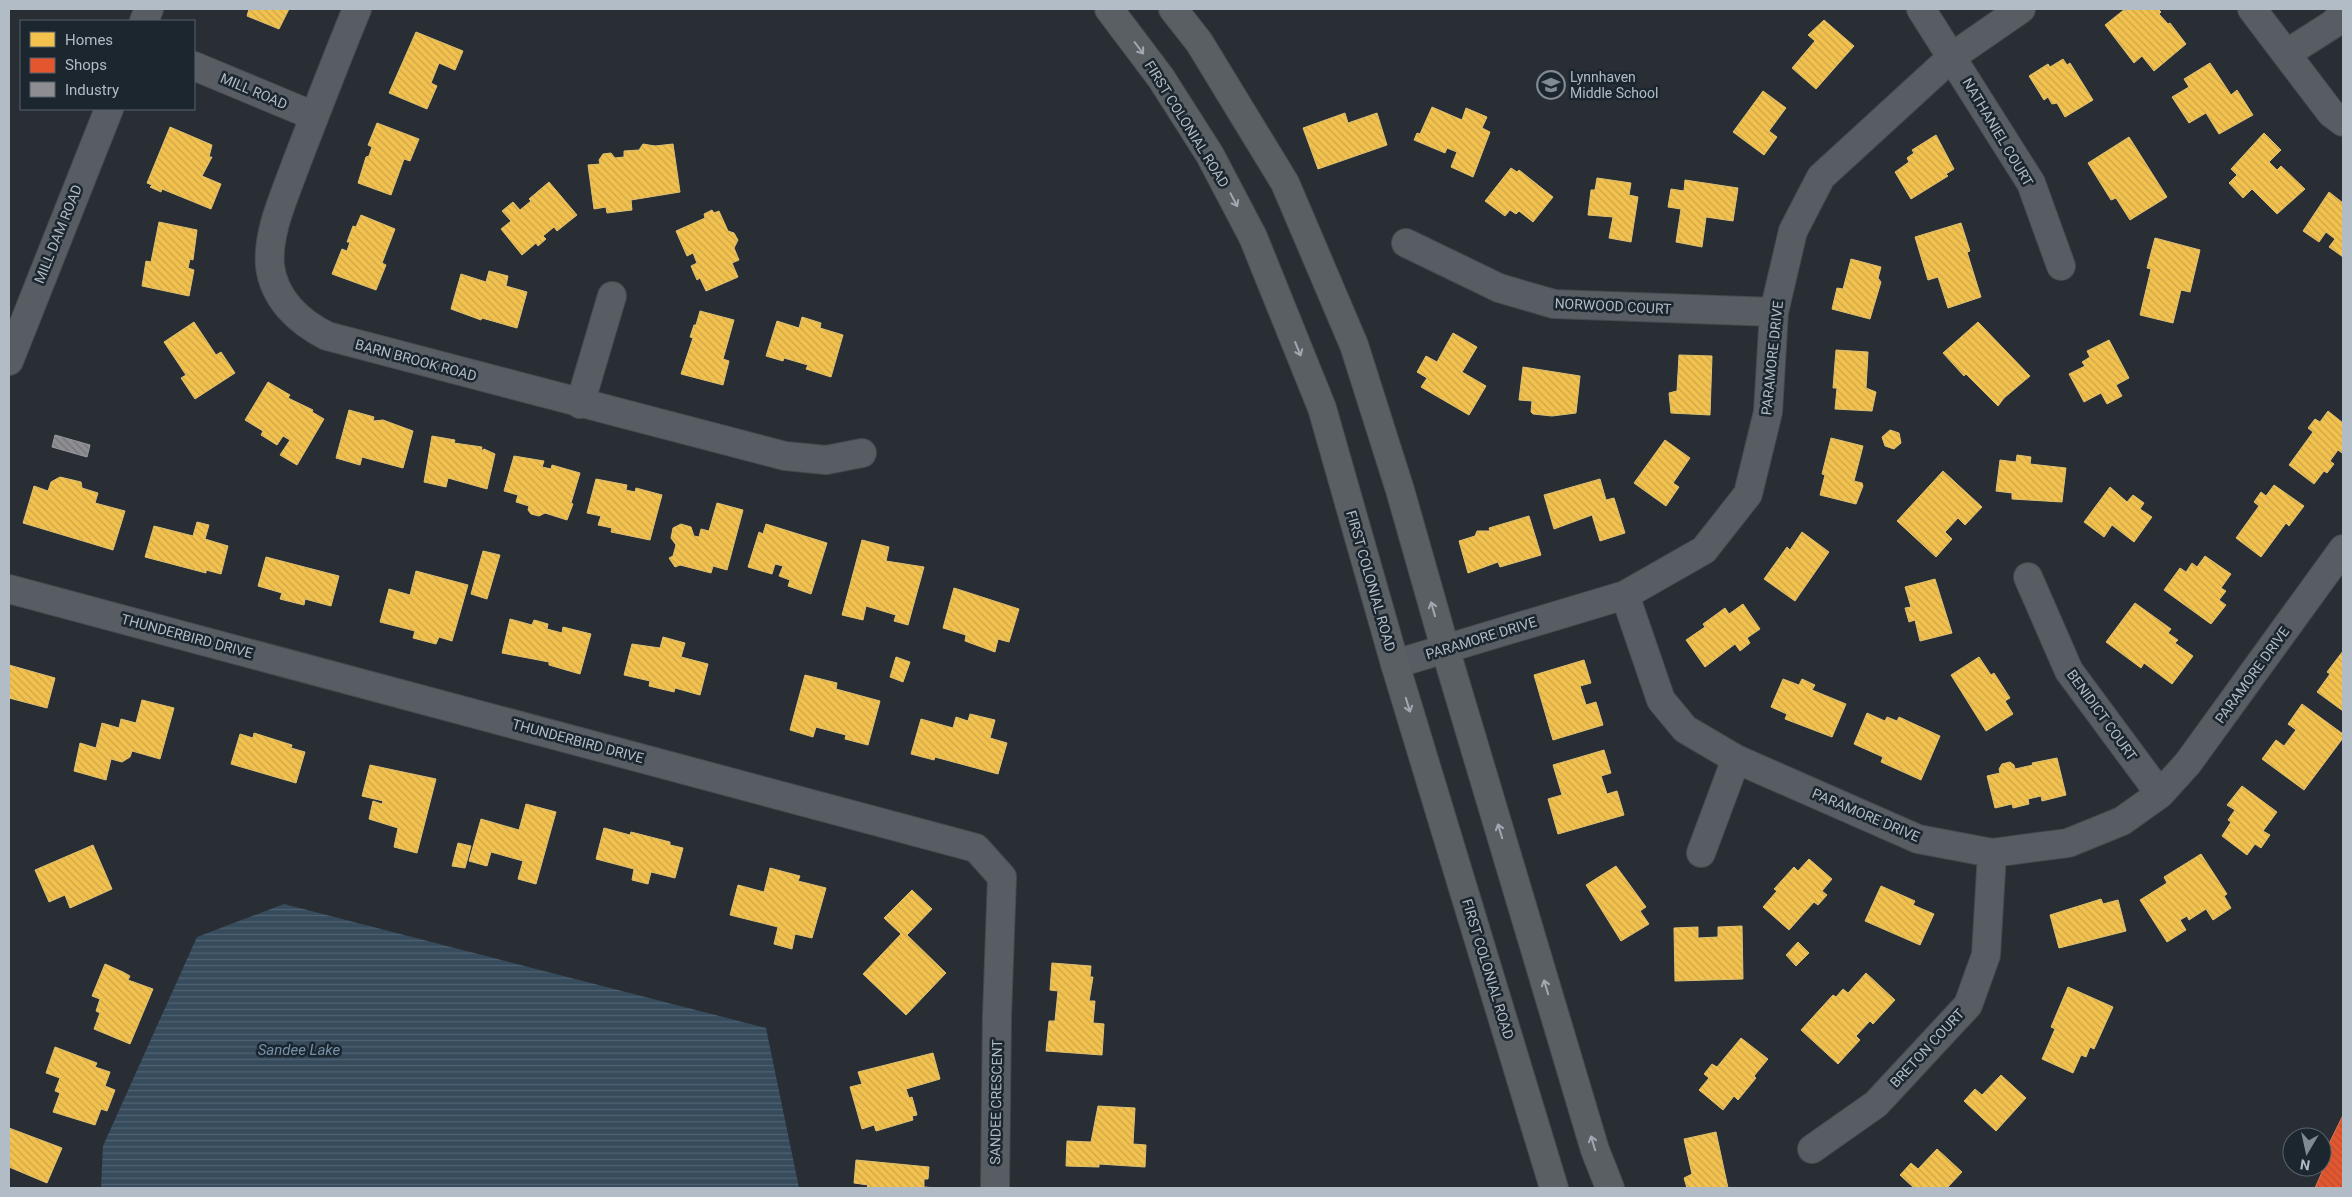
<svg xmlns="http://www.w3.org/2000/svg" width="2352" height="1197" font-family="Roboto,sans-serif">
<style>
.water{fill:url(#water-rules)}
.homes{fill:url(#homes-back-hatch);stroke:#dec072}
.shops{fill:url(#shops-back-hatch);stroke:#d5755c}
.industry{fill:url(#industry-back-hatch);stroke:#989ba2}
.lines{fill:none;stroke-linecap:round;stroke-linejoin:round}
.minor-casing{stroke:#464a4f;stroke-width:30}
.major-casing{stroke:#43494e;stroke-width:30}
.minor{stroke:#575d63;stroke-width:28}
.major{stroke:#5a5f64;stroke-width:28}
.oneway{stroke:#a0a9b2}
.labels{text-anchor:middle;stroke-width:5;stroke-linejoin:round;paint-order:stroke}
.poi-label{font-size:14px;fill:#b1bcc6;stroke:#1c262f;text-anchor:start}
.street-label{font-size:14px;fill:#b1bcc6;stroke:#1c262f}
.water-label{font-size:15px;font-style:italic;fill:#7391a9;stroke:#1c262f}
</style>
<defs>
<pattern id="water-rules" width="6" height="5" patternUnits="userSpaceOnUse" patternTransform="scale(1.25)"><rect width="6" height="5" fill="#364b5c"/><path d="M0 2.5h6" fill="none" stroke="#516372"/></pattern>
<pattern id="homes-back-hatch" width="6" height="6" patternUnits="userSpaceOnUse" patternTransform="scale(1.25)"><rect width="6" height="6" fill="#f2c14e"/><path d="M-1 5l2 2M0 0l6 6M5-1l2 2" fill="none" stroke="#cca64a"/></pattern>
<pattern id="shops-back-hatch" width="6" height="6" patternUnits="userSpaceOnUse" patternTransform="scale(1.25)"><rect width="6" height="6" fill="#e4572e"/><path d="M-1 5l2 2M0 0l6 6M5-1l2 2" fill="none" stroke="#b84f31"/></pattern>
<pattern id="industry-back-hatch" width="6" height="6" patternUnits="userSpaceOnUse" patternTransform="scale(1.25)"><rect width="6" height="6" fill="#8d8d92"/><path d="M-1 5l2 2M0 0l6 6M5-1l2 2" fill="none" stroke="#737478"/></pattern>
</defs>
<rect width="100%" height="100%" fill="#282e34"/>
<path class="water" d="M284,904l482,124 33,160h-698l2,-42 94,-209z"/>
<path class="homes" d="M249,9h40l-10,20 -32,-13z
M2125,9h33l3,3 -2,2 9,10 2,-1 16,21 -32,27 -12,-15 -8,7 -29,-38z
M1824,20l30,26 -38,43 -24,-21 23,-27 -7,-6z
M416,32l47,19 -8,19 -16,-7 -8,20 6,3 -10,23 -38,-16z
M2063,59l4,6 3,-2 23,37 -28,17 -8,-14 -5,1 -4,-7 -4,3 -15,-24 19,-12 2,3z
M2210,63l21,32 6,-5 16,25 -34,19 -13,-21 -17,10 -17,-26 17,-10 -5,-8z
M1763,91l23,17 -17,23 8,6 -13,18 -31,-23z
M1432,107l30,13 4,-12 21,9 -5,11 8,4 -17,45 -22,-10 6,-15 -10,-4 -2,5 -31,-13 3,-7 3,1z
M1345,113l3,10 29,-10 10,32 -69,24 -15,-41z
M377,123l42,16 -9,22 -6,-2 -13,36 -33,-12 8,-26 3,-1 3,-9 -4,-2z
M170,127l42,18 -3,12h3l-10,19 19,8 -10,25 -49,-20 -1,3 -11,-5 2,-2 -5,-2z
M2264,133l17,17 -12,12 8,8 4,-4 24,23 -28,25 -25,-25 -9,9 -14,-15 8,-8 -6,-6z
M1936,135l18,34 -8,5 2,2 -37,23 -16,-27 14,-10 -2,-4 7,-5 -2,-3z
M2129,137l38,60 -37,23 -14,-22 -5,2 -23,-37z
M643,144l12,2 18,-2 7,48 -49,8 1,10 -25,3 -1,-6 -12,2 -6,-44 12,-1 -1,-4 4,-6 8,-1 4,5 9,-1v-6l15,-1z
M1511,168l6,4 2,-2 34,27 -20,25 -14,-11 -3,3 -6,-4 -5,6 -20,-15z
M1597,178l34,5 -2,12 9,2 -7,45 -22,-4 4,-21 -25,-2 3,-25h4z
M1685,180l53,8 -5,33 -27,-4 -4,30 -26,-5 5,-33 -13,-2 3,-18 13,2z
M549,182l28,33 -20,16 -3,-4 -11,9 3,3 -8,7 -2,-3 -14,12 -21,-26 10,-8 -9,-10 11,-9 7,8 11,-9 -2,-2z
M2329,192l14,11v54l-14,-10 6,-8 -9,-7 -7,10 -16,-11z
M712,210l2,3 5,-2 9,20 6,2 4,7 -4,8 5,12 -7,3 6,14 -32,14 -6,-13 -3,2 -6,-14 6,-3 -4,-10 -6,3 -11,-25 29,-13 -1,-4z
M361,215l34,14 -13,34 4,2 -10,25 -44,-16 10,-25 5,2 3,-9h-3l6,-16 3,1z
M159,222l38,8 -4,30 -3,-1 -2,9 6,2 -5,26 -47,-10 4,-25 5,1z
M1961,223l9,28 -3,1 14,45 -33,11 -10,-31 -10,3 -13,-43z
M2155,238l45,12 -10,42 -9,-2 -8,33 -33,-8 11,-46 -4,-1z
M1851,259l30,8 -3,11 3,4 -11,37 -38,-10 5,-21 6,1z
M489,271l19,5 -2,10 21,6 -10,36 -35,-10 -1,2 -30,-11 10,-35 25,8z
M700,311l34,9 -11,39 6,2 -6,24 -42,-11 12,-36 -3,-1 4,-12h2z
M802,317l19,6 -1,5 23,7 -12,42 -25,-8 2,-4 -24,-7 -1,3 -17,-5 11,-35 22,7z
M194,322l22,33 5,-3 14,21 -40,26 -14,-21 5,-3 -22,-33z
M1978,322l52,54 -26,22 -6,8 -32,-32 -2,2 -21,-23z
M1453,333l24,14 -15,25 24,14 -17,29 -48,-28 6,-9 -10,-6 9,-16 11,6z
M2109,340l20,38 -13,7 6,11 -15,8 -6,-11 -17,9 -15,-28 16,-8 -3,-4 8,-5 -3,-6z
M1836,350l32,2 -2,36 10,4 -4,19 -37,-2 2,-21h-4z
M1679,355l33,1 -2,59 -39,-2 -2,-20 8,-2z
M1523,367l57,9 -4,37 -24,3 -19,-2 -2,-2 1,-11 -13,-1z
M268,382l22,13 -2,3 25,12 -1,2 12,7 -27,46 -17,-10 10,-15 -7,-4 -6,9 -16,-10 2,-4 -18,-11z
M349,410l25,7 -1,4 10,-1 30,11 -10,37 -41,-11 -2,8 -24,-7z
M2328,411l15,12v29l-1,1 -4,-3 -8,11 4,3 -7,9 -3,-2 -10,13 -25,-19 24,-33 -5,-4 7,-9 5,3z
M1890,430l9,3 2,10 -7,6 -9,-3 -3,-9z
M432,436l23,4 -1,3 28,4 -1,4 3,-2 11,5 -8,35 -39,-11 -2,9 -22,-5z
M1831,438l32,8 -9,35 8,2 1,3 -7,18 -36,-9 5,-20 -3,-1z
M1665,440l25,18 -17,25 6,4 -13,19 -32,-23z
M2017,455l14,2 -1,7 36,4 -4,34 -50,-3v-6l-16,-2 4,-31 16,2z
M514,456l30,5 -2,6 9,2 1,-4 28,8 -9,30 2,1 -6,16 -22,-7 -6,3 -8,-2 -3,-4 1,-4 -13,-4 2,-7 -14,-4z
M1943,471l39,36 -17,18 -7,-7 -13,14 7,7 -16,18 -39,-36z
M60,477l21,5 1,6 16,5 -3,10 30,8 -12,39 -90,-27 11,-37 14,5 3,-9z
M596,479l31,6 -1,5 9,2 1,-4 26,7 -12,45 -39,-8 1,-4 -14,-3 3,-9 -14,-3z
M1600,479l6,21 8,-2 11,35 -25,8 -8,-26 -38,14 -10,-34z
M2274,485l30,21 -15,20 -3,-3 -25,34 -25,-19 23,-32 -5,-4 7,-10 5,4z
M2110,487l17,15 6,-7 11,8 -4,6 12,8 -18,25 -22,-17 -8,12 -20,-15z
M717,503l26,7 -16,60 -14,-4 -2,7 -31,-8 -5,2 -6,-9 4,-2 3,-11 -5,-7 2,-10 8,-4 10,3 3,9 5,1 2,-8 8,2z
M1529,516l12,39 -41,12 -2,-5 -30,11 -9,-32 16,-5 2,-5h13l-1,-3z
M197,522l12,3 -4,14 23,7 -7,28 -15,-4v3l-61,-16 9,-31 39,10z
M766,524l61,19 -16,51 -23,-8 2,-6 -11,-4 4,-10 -8,-2 -3,10 -24,-7 11,-35 4,2z
M1802,532l27,20 -34,49 -31,-22 23,-32 3,3z
M862,540l27,7 -3,14 38,6 -16,58 -14,-4 2,-6 -30,-9 -3,14 -21,-5z
M483,551l17,4 -13,44 -16,-5z
M2205,556l26,18 -10,14 5,3 -7,9 7,5 -15,19 -47,-34 16,-22 6,4 6,-9 5,4z
M266,557l73,19 -8,30 -26,-7 -1,6 -24,-6 2,-6 -24,-7z
M416,571l52,14 -16,56 -13,-4 -3,7 -23,-6 2,-7 -35,-9 9,-33 21,6z
M1935,579l17,54 -32,8 -5,-21 -6,2 -4,-14 6,-1 -6,-20z
M954,588l65,21 -10,33 -11,-3 -3,13 -30,-11 1,-6 -23,-7z
M2135,603l36,26 -3,4 10,7 -3,3 18,13 -21,28 -28,-21 -3,5 -35,-26z
M1743,604l17,25 -13,9 3,5 -10,8 -5,-7 -30,23 -19,-27 19,-13 -2,-3 22,-16 4,6z
M510,619l22,6 2,-5 14,4 -1,5 15,4 1,-6 28,7 -11,40 -31,-9v-3l-47,-9z
M663,637l22,6 -4,14 27,7 -8,31 -25,-7 -1,4 -25,-6 1,-5 -26,-6 8,-31 28,4z
M2343,651v60l-26,-19 13,-18 -3,-2z
M896,657l14,5 -7,20 -13,-5z
M1979,657l12,18 3,-2 16,25 -5,3 8,13 -27,17 -35,-56z
M1584,660l7,23 -11,3 6,19 10,-3 7,23 -50,15 -19,-65z
M9,665l46,13 -8,30 -38,-10z
M805,675l32,8 -1,6 44,12 -12,44 -23,-6 1,-4 -30,-8 -3,10 -23,-7z
M1783,679l16,6 3,-6 13,6 -3,5 34,14 -14,33 -47,-18 2,-5 -16,-7z
M142,700l32,8 -14,51 -28,-8 -2,6 -8,5 -11,-3 -5,21 -32,-9 6,-28 16,5 6,-25 17,5 2,-9 15,4z
M2302,704l41,30v4l-39,52 -42,-31 14,-19 8,6 12,-16 -8,-6z
M1867,713l18,8 2,-4 10,4 2,-4 41,19 -19,44 -40,-18 2,-5 -29,-13z
M970,714l25,6 -5,18 17,5 -9,31 -63,-17 -1,3 -23,-6 10,-35 32,9 3,-11 12,4z
M254,733l38,12 -1,3 14,4 -9,31 -65,-19 9,-30 13,4z
M1604,750l7,23 -10,3 6,18 10,-3 7,24 -66,19 -10,-35 14,-4 -9,-30z
M2057,758l9,37 -24,6 -1,-5 -13,3 1,5 -16,4 -1,-4 -17,4 -8,-32 13,-3 -1,-4 3,-5 8,-2 4,3 1,4 18,-4 -1,-2z
M370,765l66,14 -19,74 -23,-6 4,-19 -29,-9 4,-18 9,3 1,-3 -21,-5z
M2242,786l35,26 -14,19 7,4 -9,13 -6,-4 -8,11 -25,-19 9,-14 -3,-2 7,-10 -8,-5z
M526,804l30,8 -20,72 -18,-5 5,-18 -32,-9 -4,14 -18,-5 12,-42 38,11z
M604,828l26,7 1,-3 39,10v3l13,3 -8,30 -24,-6 -3,12 -16,-4 2,-11 -38,-10z
M458,843l13,3 -6,22 -13,-2z
M93,845l19,44 -42,19 -5,-13 -16,7 -14,-32z
M2201,854l26,40 -3,2 7,12 -18,12 -7,-11 -17,11 -2,-4 -7,4 6,10 -19,12 -27,-42 27,-17 -3,-6z
M1809,859l23,20 -10,12 5,4 -9,10 -4,-3 -25,28 -26,-23 14,-16 -3,-2 20,-22 4,4z
M1616,866l30,41 -6,4 9,13 -28,17 -35,-56z
M770,868l30,8 -2,5 28,7 -14,50 -17,-4 -3,15 -18,-5 4,-17 -48,-12 8,-30 26,7z
M1881,886l34,15 -2,4 21,9 -14,31 -55,-24z
M912,890l20,19 -25,26 39,38 -40,42 -43,-41 38,-40 -17,-16z
M2101,899l2,5 15,-4 8,31 -67,17 -9,-33z
M1742,926l1,53 -68,2 -1,-53 24,-1v11l20,-1v-10z
M1798,942l11,11 -13,13 -10,-11z
M1052,963l39,3 -1,11h3l-4,24h6l-2,22 11,1 -2,31 -56,-4 3,-30h6l3,-30 -8,-1z
M105,964l18,8 7,4 -2,4 25,9 -23,55 -36,-15 6,-16 -4,-2 4,-12 -8,-3z
M1866,973l29,27 -22,24 -3,-3 -14,15 4,4 -22,24 -37,-34 32,-35 3,2 7,-8 5,4z
M2068,987l45,20 -19,42 -4,-2 -4,10 -5,-2 -8,18 -31,-14 13,-30 -4,-2z
M1741,1038l27,21 -14,17 2,2 -18,22 -4,-4 -11,14 -24,-20 10,-12 -5,-4 8,-10 5,3z
M55,1047l42,16 -2,4 15,5 -5,14 10,4 -8,21 -6,-2 -6,16 -42,-13 7,-19 -5,-2 5,-13 -14,-5z
M933,1053l7,26 -34,10 3,9 3,-1 5,18 -5,1 1,4 -37,11 -2,-6 -12,4 -12,-42 12,-3 -4,-12z
M2001,1075l25,23 -30,33 -32,-30 11,-12 7,6z
M1098,1106l37,2 -2,36 13,1 -1,22 -46,-3v3l-33,-1 1,-25 24,1z
M9,1128l53,20 -15,35 -38,-16z
M1716,1132l12,56h-41l-3,-10 8,-4 -8,-35z
M1937,1149l25,23 -15,16h-33l-14,-13 11,-12 7,6z
M856,1160l73,7 -1,12h-4v8l12,1h-69l1,-3 -14,-2z"/>
<path class="shops" d="M2343,1115v73h-28l7,-16 -6,-3 1,-2h5v-9z"/>
<path class="industry" d="M55,435l35,10 -3,12 -35,-10z"/>
<g class="lines">
<defs>
<path id="minor" d="M357,9c-21,51 -41,103 -61,155 -11,31 -29,68 -26,102 4,33 29,56 57,70l458,120 41,4 36,-7
M1921,9l110,174 30,83
M2252,9l79,104 12,9
M144,21l5,-12
M2286,54l47,-30 10,-10
M194,66l120,50
M1406,243l93,45 55,16 220,8
M9,361l100,-252
M580,404l32,-108
M2028,577l41,94 91,123
M9,589l967,259 26,29 -5,139 -2,172
M1625,595l36,105 24,29 51,30 182,80 74,14 76,-10 54,-22 38,-27 28,-31 155,-214
M1395,664l230,-69 79,-45 44,-56 20,-82 6,-100 19,-81 28,-54 132,-121 68,-47
M1701,853l35,-94
M1812,1149l64,-45 92,-99 18,-50 6,-102"/>
<path id="major" d="M1109,9l52,69 49,77 43,82 69,171 73,256 159,524
M1173,9l26,33 86,141 69,162 46,145 45,158 150,502 15,38"/>
</defs>
<use href="#minor" class="minor-casing"/>
<use href="#major" class="major-casing"/>
<use href="#minor" class="minor"/>
<use href="#major" class="major"/>
</g>
<defs><path id="oneway-shaft" d="M-6 0H5M1.5-3L5.5 0L1.5 3" fill="none" stroke-width="1.6" stroke-linecap="round" stroke-linejoin="round" transform="scale(1.25)"/></defs>
<g class="oneway">
<use href="#oneway-shaft" transform="translate(1139 48) rotate(53)"/>
<use href="#oneway-shaft" transform="translate(1234 200) rotate(62)"/>
<use href="#oneway-shaft" transform="translate(1298 349) rotate(68)"/>
<use href="#oneway-shaft" transform="translate(1433 609) rotate(-106)"/>
<use href="#oneway-shaft" transform="translate(1408 705) rotate(73)"/>
<use href="#oneway-shaft" transform="translate(1500 831) rotate(-107)"/>
<use href="#oneway-shaft" transform="translate(1546 987) rotate(-107)"/>
<use href="#oneway-shaft" transform="translate(1593 1143) rotate(-107)"/>
</g>
<defs>
<symbol id="school-ring" viewBox="-11 -11 22 22"><circle r="9.5" fill="#1c262f" stroke="#818a93" stroke-width="1.5"/><path d="M0-5L7-2L0 1L-7-2ZM-4 1L0 2.5L4 1V4Q0 6-4 4Z" fill="#818a93"/></symbol>
</defs>
<g fill-rule="evenodd">
<use href="#school-ring" x="1535" y="69" width="32" height="32"/>
</g>
<g class="labels">
<g class="poi-label">
<text x="1570" y="82">Lynnhaven<tspan x="1570" dy="16">Middle School</tspan></text>
</g>
<g class="street-label">
<text transform="translate(254 91) rotate(23)" y="5">MILL ROAD</text>
<text transform="translate(1187 124) rotate(58)" y="5">FIRST COLONIAL ROAD</text>
<text transform="translate(1998 132) rotate(59)" y="5">NATHANIEL COURT</text>
<text transform="translate(58 234) rotate(-68)" y="5">MILL DAM ROAD</text>
<text transform="translate(1613 306) rotate(3)" y="5">NORWOOD COURT</text>
<text transform="translate(1772 358) rotate(-84)" y="5">PARAMORE DRIVE</text>
<text transform="translate(416 360) rotate(15)" y="5">BARN BROOK ROAD</text>
<text transform="translate(1371 581) rotate(74)" y="5">FIRST COLONIAL ROAD</text>
<text transform="translate(187 636) rotate(15)" y="5">THUNDERBIRD DRIVE</text>
<text transform="translate(1481 638) rotate(-17)" y="5">PARAMORE DRIVE</text>
<text transform="translate(2252 675) rotate(-54)" y="5">PARAMORE DRIVE</text>
<text transform="translate(2102 715) rotate(54)" y="5">BENIDICT COURT</text>
<text transform="translate(578 741) rotate(15)" y="5">THUNDERBIRD DRIVE</text>
<text transform="translate(1866 815) rotate(23)" y="5">PARAMORE DRIVE</text>
<text transform="translate(1488 969) rotate(73)" y="5">FIRST COLONIAL ROAD</text>
<text transform="translate(1927 1048) rotate(-47)" y="5">BRETON COURT</text>
<text transform="translate(996 1102) rotate(-89)" y="5">SANDEE CRESCENT</text>
</g>
<g class="water-label">
<text x="299" y="1055">Sandee Lake</text>
</g>
</g>
<rect width="2352" height="1197" fill="none" stroke="#b1bcc6" stroke-width="20"/>
<rect x="20" y="20" width="175" height="90" fill="#1c262f" stroke="#58626b"/>
<rect x="30" y="32" width="25" height="15" fill="#f2c14e" stroke="#58626b"/>
<text x="65" y="45" font-size="15" fill="#b1bcc6">Homes</text>
<rect x="30" y="58" width="25" height="15" fill="#e4572e" stroke="#58626b"/>
<text x="65" y="70" font-size="15" fill="#b1bcc6">Shops</text>
<rect x="30" y="82" width="25" height="15" fill="#8d8d92" stroke="#58626b"/>
<text x="65" y="95" font-size="15" fill="#b1bcc6">Industry</text>
<g transform="translate(2307 1152) rotate(189)"><circle r="24" fill="#1c262f" stroke="#58626b"/>
<path d="M0-4L9 19L0 12L-9 19Z" fill="#818a93"/>
<text y="-8" font-size="14" font-weight="bold" text-anchor="middle" fill="#b1bcc6">N</text>
</g>
</svg>
